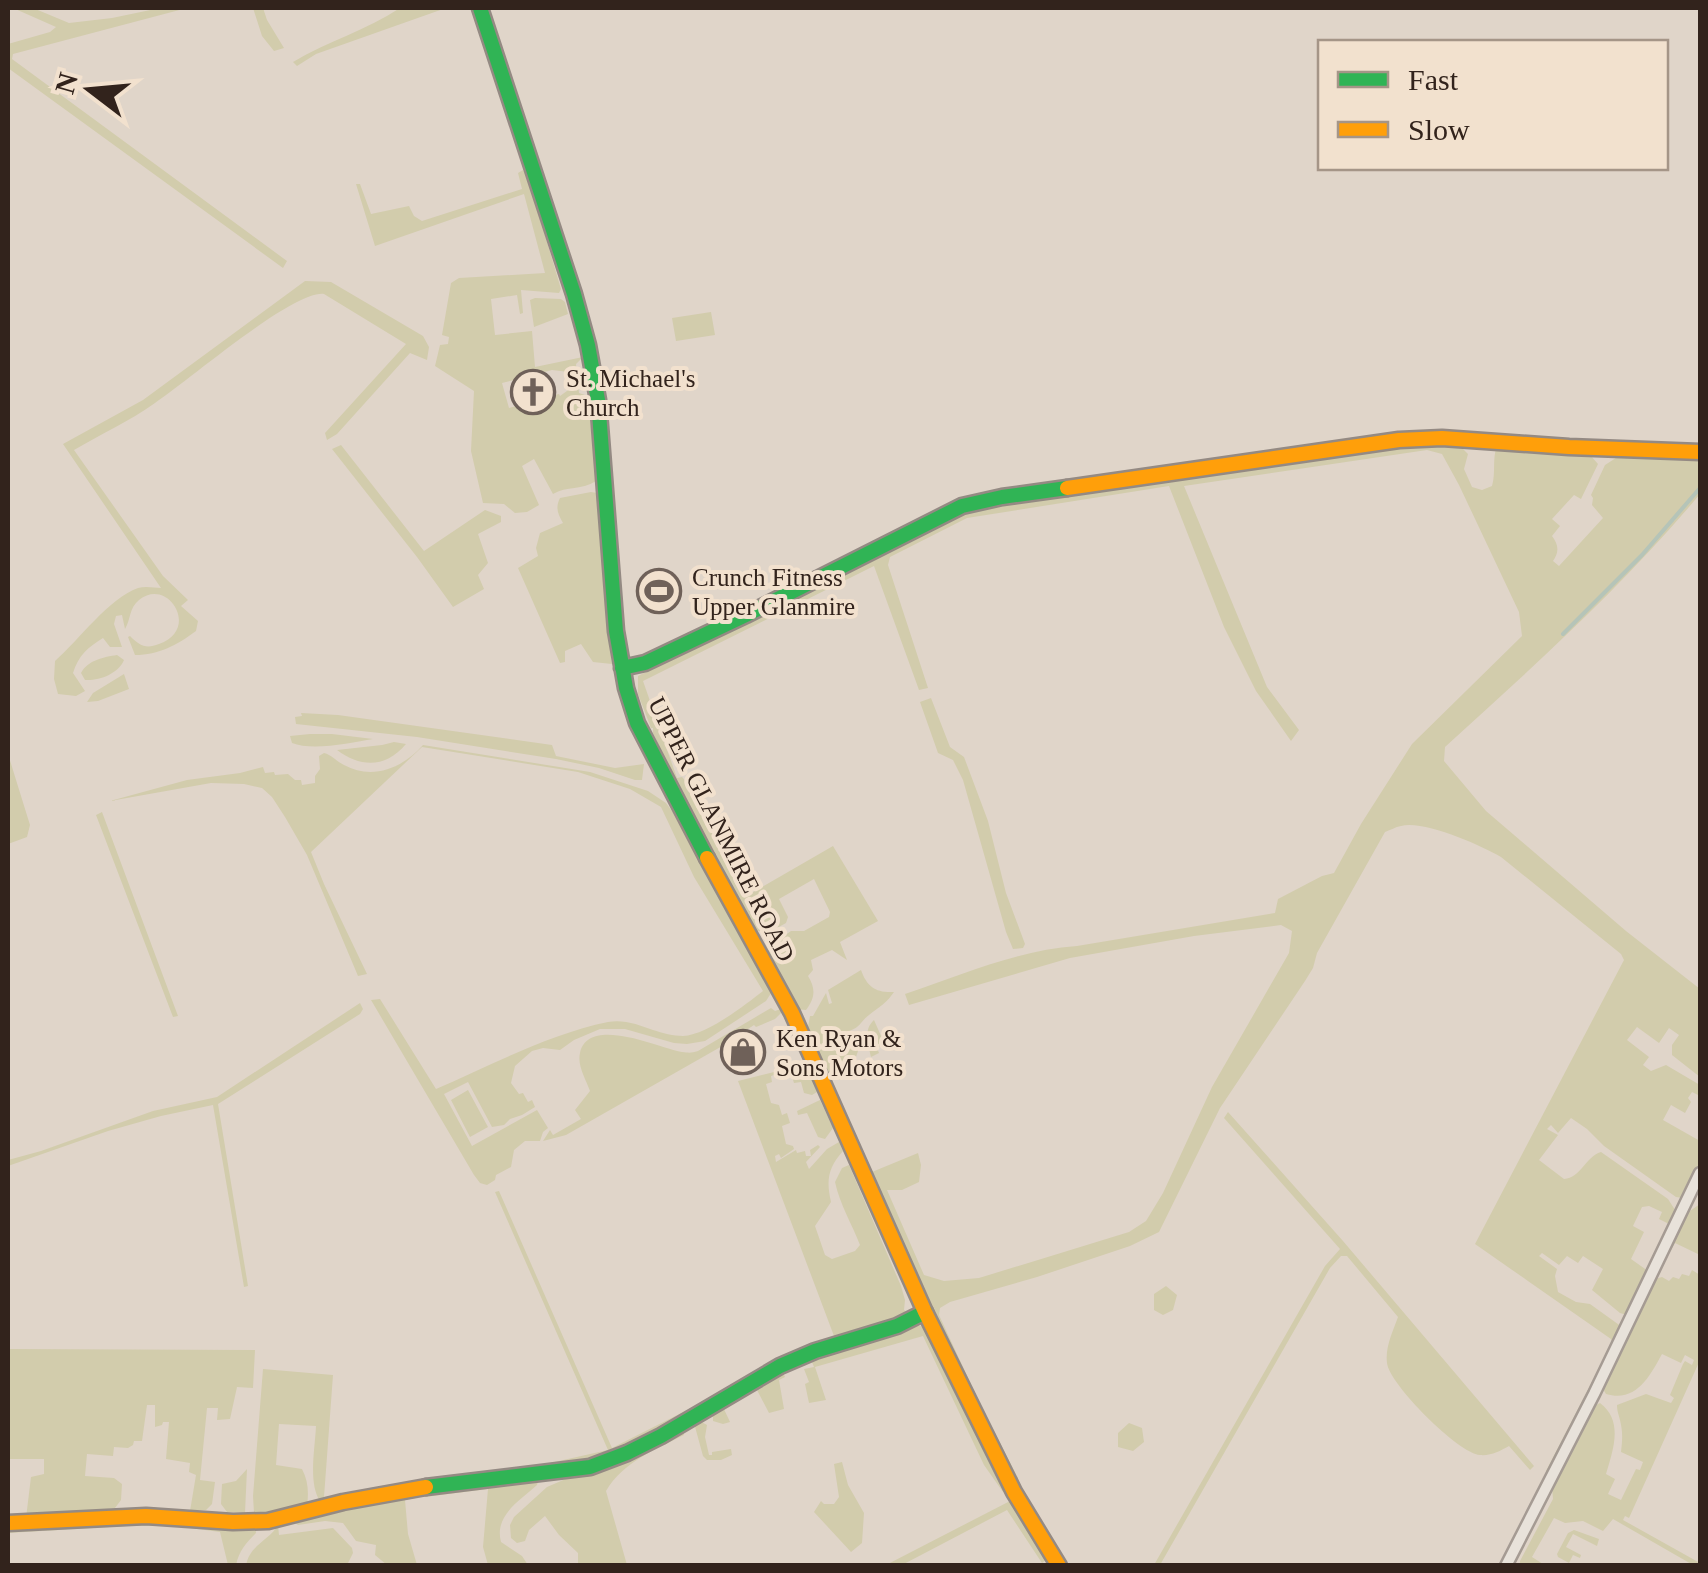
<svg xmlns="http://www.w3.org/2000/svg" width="1708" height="1573" font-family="'Times New Roman',serif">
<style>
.green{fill:#d2ccac}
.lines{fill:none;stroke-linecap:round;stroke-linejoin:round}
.stream{stroke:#b5c4b8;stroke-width:4}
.street-casing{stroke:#a59b93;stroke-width:15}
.fast-casing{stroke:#948a83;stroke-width:19}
.slow-casing{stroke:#948a83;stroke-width:19}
.street{stroke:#e8e2da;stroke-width:10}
.fast{stroke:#30b455;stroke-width:14}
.slow{stroke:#ff9f0a;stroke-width:14}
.labels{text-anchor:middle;stroke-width:8;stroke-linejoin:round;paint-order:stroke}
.poi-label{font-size:25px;fill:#32231c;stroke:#f2e1ce;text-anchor:start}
.street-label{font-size:25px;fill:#32231c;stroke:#f2e1ce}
</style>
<rect width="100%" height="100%" fill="#e0d5c9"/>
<path class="green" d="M13,8h20l36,15 43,-5 48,-10h27l-174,46 -1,5 275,202 -4,7 -275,-200v-24l42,-12 6,-5z
M253,8h10l4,12 17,28 -10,3 -12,-15z
M400,8h46l-130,46 -19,12 -4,-4c35,-21 74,-32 107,-54z
M523,170l5,8 33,111 -2,4 -38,-3 2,23 -3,1 -3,-19 -26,4 4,36 37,-4 3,36 48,-10 -7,7 1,9 -25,-3 -50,13 7,25 50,-14 1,2 18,-13 1,10 9,3 8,85c-13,9 -30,5 -43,13l-19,-35 -12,7 17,39 -12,7 -12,1 -11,-9 -21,-1 -12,-52 3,-60 -39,-25 5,-21 8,-1 1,-7 -7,-2 9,-52 8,-5 86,-5 -21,-79 -149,52 -19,-62h4l11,30 38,-8 5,10 8,5 100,-32 -4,-16z
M305,281l26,1 92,54 6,11 -2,13 -17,-7 -73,81 -10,6 -2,-7 81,-89 -82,-50c-31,-4 -137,88 -169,109 -25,18 -54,31 -81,47l89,126 25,24 -7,6 17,15 -2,10c-19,14 -37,24 -61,24l-7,-18 2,-1c10,10 16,13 29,8 42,-14 9,-68 -20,-44 -10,8 -8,19 -14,29l-3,-14 -6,1 -2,8 8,23h-12l-7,-9c-15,9 -25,18 -30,35l12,18 -9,5 -18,-2 -4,-15 1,-18c24,-21 54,-63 83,-73 8,-2 17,0 23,0l-98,-144 80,-44z
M535,298l26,1 4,3 3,12 -34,13 -4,-27z
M711,312l4,23 -39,6 -4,-23z
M1457,443l11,11 -4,15 8,18 10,3 10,-4c4,-13 0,-28 5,-40l94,10 7,8 -17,35 -7,-4 -22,24 8,7 -8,10c7,9 7,17 1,25l6,5 44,-48 -11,-13 1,-7 -2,-3 14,-30 14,-9h81v38c-77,92 -166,172 -255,253l-1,14 42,50 140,120 74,58v88l-28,-22v-10l7,-10 -10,-7 -10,15 -22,-16 -10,13 22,17 -6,8 8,6 15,-6 34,20v11l-8,-4 -4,6 3,4 -6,11 -14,-8 -8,15 37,21v21l-17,36 -7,-1 -72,-51 -17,-17 -16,-11 -13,15 -7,-8 -4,4 11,6 -19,25 25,19c17,-1 21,-22 37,-27l67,47 9,14 -6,12 -12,-6 3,-7 -13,-6 -7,1 -9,19 11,6 -13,27 17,12 -21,44 -7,-2 -28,-23 11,-21 -20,-13 -5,7 -11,-7 -8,9 -17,-12 -3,3 18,13 -2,7 3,16 18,10 14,2 32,23 -74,149 -2,-5 66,-128 -1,-4 -136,-95 149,-284 -3,-6 -120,-97c-21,-12 -77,-37 -100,-31 -6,1 -10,4 -16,6l-68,121 -4,15 -8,13 -85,127 -61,124 -29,14 -93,31 -87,25 -10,6 -1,7 42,91 37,72 -3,2 -85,-170 -58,-138 46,-19 3,12 -2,17 -17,8h-15l37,85 20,6 35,-3 150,-46 17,-11 17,-28 49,-106 77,-134 3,-22 -11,-6 -87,11 -124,22 -161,47 -4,-11c56,-19 113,-44 172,-48l198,-33 3,-14 44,-23 12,-3 27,-49 51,-80 110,-108 -3,-24 -60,-127 -17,-31 -15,-4 -243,36 83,201 32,43 -8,11 -35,-50 -32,-64 -55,-141 -202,32 -77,39 -2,8 40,123 -9,2 -45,-124 -231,115 34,97 5,-1 8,9 58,109 85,-49 45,75 -38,21 7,18 -15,-10 -21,10 2,10 -5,6c8,13 7,22 -2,34l-10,-1 -30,-56 8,-10 17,-12h13l25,-14 1,-5 -16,-33 -35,20 9,18 -2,6 -18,10 -10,-2 -4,2 -76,-141 2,-2 -27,-57v-5h-2l-13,-34v-18l326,-165 20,-5 426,-62z
M341,445l83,106 61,-41 16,6v6l-23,12 10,29 -10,12 6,14 -31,18 -36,-50 -85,-108z
M591,492l6,1 15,171 -19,-2 -12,-18 -16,7v11l-5,1 -42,-95 20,-12 -2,-8 4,-15 23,-10c-5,-9 -8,-15 -3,-25z
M117,655l7,5c-6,14 -25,21 -39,20l-4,-7c7,-13 23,-16 36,-18z
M124,674l5,15 -31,12 -11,1 6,-9z
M931,698l19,49 14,10 24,64 18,72 19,51 -2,4 -10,1 -7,-17 -43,-152 -10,-20 -15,-7 -18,-51z
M301,713l37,2 214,30 4,11 59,12 29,-4 -2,16h-7l-36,-12 -43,-9 -139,-22 -121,-13 -1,-7 7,-1z
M310,734h22l41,5c-22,4 -61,12 -81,4l-2,-7z
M394,742l12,2c-20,24 -45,24 -69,6l45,-5z
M423,745l167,27 58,19 18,12 12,16 95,171 -7,11 -61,40 -18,3 -13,-1 -49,-14h-25l-26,11 -14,10 -17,-2 -11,3 -17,15 -4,17 8,11 4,-1 5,9 4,-2 3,7 -13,8 -12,4 -6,6 -12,2 -24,-45 -24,12 28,52 65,-36 11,18 -5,4 -3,9h-15l-11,9 -3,17 -15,8 -1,5 -8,5 -7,-2 -6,-8 -103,-175 9,-1 56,90c56,-24 113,-55 172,-67 16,-3 31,3 45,8 9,3 21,6 30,6 24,-1 62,-31 80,-45l-69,-114 -33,-70 -31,-18 -52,-17 -156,-25 -111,105 13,32 43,90 -9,2 -51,-121 -22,-38 -13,-20 -10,-9 -18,-4 -33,-1 -101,18 77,-21 53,-7 23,-6 2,6 9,-1 1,3 13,-1 7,6h6l1,5 13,-2v-7l5,-7 -1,-13 5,-3c8,2 12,8 20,12 29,16 60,2 79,-20z
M8,754l22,71 -3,12 -19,7z
M102,812l76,204 -5,1 -77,-202z
M861,970c6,17 15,23 33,22 -9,13 -14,14 -25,23 -9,7 -8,12 -20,16l3,9 9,-2c-3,18 -8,29 -22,42l-11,-6 -20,-47 2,-11h3l13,-23 3,11 3,-1 -4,-13z
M360,1003l3,6 -3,5 -142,90 30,182 -4,1 -31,-182 -52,11 -53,15 -100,35v-6l33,-9 112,-40 64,-14z
M771,1008l4,3 6,-2 1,3 -7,7 -19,8 -2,-2 -30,20 -158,90 -23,6 7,-11 3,5 28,-16 -6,-9 15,-19c-4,-12 -13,-25 -10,-38 8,-39 82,-4 102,-1 8,1 9,1 16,-1z
M874,1020l11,25 -8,3 2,5 -8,4c-3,-13 -8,-27 3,-37z
M806,1060l11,32 -5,3 -8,-2 -3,-11 -7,1 -4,-13 -19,6 1,6 -6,2 5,19 8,2 3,10 5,-2 3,10 -8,3 4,18 7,2 1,3 -13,9 -2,-4 -4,2 1,6 20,-12 1,3 8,-2 1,5h5l-1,-6 8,-5 2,2 -14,15 3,7 18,-20 12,-7 4,9c-15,17 -17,29 -12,51l-16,24 10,29 7,4 23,-8 5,-6c-8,-21 -20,-40 -25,-63l7,-14 7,-3 52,121 4,14 -1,10 5,3 -9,6 -189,82 -1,-2c40,-25 80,-47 124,-63l-96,-255 36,-9v-3z
M468,1090l20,37 -18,10 -19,-37z
M820,1100l13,28 -8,11 -7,-2 -11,-24 -9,2 -1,-4z
M1228,1112l115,129 191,225 -4,4 -21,-24c-9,5 -18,10 -29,9 -21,-1 -91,-71 -93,-92 -2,-16 6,-32 11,-46l-51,-61h-6l-11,12 -170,297h-6l171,-299 15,-17 -116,-131z
M499,1191l113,257 89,-45 2,3 -67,37 -56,21 -260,37c-12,-18 -5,-52 -4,-75l-37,-2 -3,41 26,4c6,11 7,24 5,36l-25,9 -24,2 -4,-3 -1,-17 10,-127 70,6 -9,122 107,-19 110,-13 67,-15 -113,-258z
M1700,1204v51l-25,-12 -14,24 26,-54z
M1692,1270l8,5v85l-71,158 -4,-2 -2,4 77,43v2h-7l-80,-46 -10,12 -20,-10 -18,2 -11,-5 -22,39 11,7 -1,1h-22v-4l33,-62 -1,-12 40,-80 8,-4c24,18 13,47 6,71l9,5 -7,15 13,6 15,-31 4,1 3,-8 -22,-10c1,-9 2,-17 0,-27 -1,-8 -4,-12 -4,-20l29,-11 25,9 3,-5 -4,-3 13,-31 2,-3 7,4 2,-5 -9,-5 -4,8 -19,-9c-12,22 -26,49 -56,40l-3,-5 2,-8 50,-102 7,-2 7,4 4,-4 6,2 3,-5 7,2z
M1166,1286l11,9 -4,15 -10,5 -9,-5v-16z
M916,1325l8,2 5,7 78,156 -4,2 -19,-27 -61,-129 -108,31 11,33 -17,3 -4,-19 4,-2 -5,-13 10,-2 -2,-5 5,-7z
M8,1349l247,1 -2,38 -16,-1 -7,32 -13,1 1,-12h-11l-7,72 15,2 -3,22 -6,6h-9l-2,3 -5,-2 6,-36 -7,-3 1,-9 -24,-4 3,-37h-6l-1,3 -7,2v-22h-8l-5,36h-8l-1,4 -5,3 -14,-1 -1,9 -26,-2 -2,22 29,2 8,6 -1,16 -6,8 -7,1 -2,3 -72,2 -1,3 -7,1 5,-41 13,-3v-15h-36z
M782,1370l3,7 -6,3 5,29 -15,4 -12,-23 -34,17 7,15 -7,2 -10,-3v-11z
M698,1420l9,5 -2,12 4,18h3v-3l19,-3 1,6 -11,5h-14l-4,-4 -9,-33z
M1129,1423l13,5 2,14 -11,9 -15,-4v-14z
M682,1429l2,6c-28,14 -61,27 -78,56l21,74h-49v-12l-19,-18 -14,-19 -16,14 -4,11 -8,2 -6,-5 -1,-13 4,-8 33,-30z
M842,1462l6,23 16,28 -2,30 -11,9 -37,-40 7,-11 3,3h10l5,-7 -5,-33z
M247,1469l-2,44 -18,-1 -6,-8 1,-20 14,-3z
M539,1478l-2,7c-18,16 -43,31 -36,57l21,14 6,9h-40l-5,-18 5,-58 -63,8v-5z
M416,1494v4l-11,2 3,34 9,31h-30l-12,-10 1,-10 -20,-4 -13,-18 -18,-2 -27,4 -4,-3 5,-4z
M1012,1500l34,60 -4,3 -35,-53 -105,55 -18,1z
M181,1522l-1,4h-53l-119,7v-5z
M190,1523l44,7 21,-4 1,7c-10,10 -17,18 -20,32h-8l-8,-33 -30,-4z
M278,1525l1,10 54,-7 19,20 1,5 -6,12 -101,1c3,-21 24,-26 32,-41z
M1574,1530l25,9 -2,7 -24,-12 -7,13 15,8 -1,3 -7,-3 -4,8 -11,-6 -1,-3 11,-21z"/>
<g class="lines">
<path class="stream" d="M1563,634l79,-79 58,-67"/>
<defs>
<path id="street" d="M1506,1566l88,-172 106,-221"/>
<path id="fast" d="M480,8l94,286 14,51 10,55 18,231 10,57 11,35 70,135
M622,668l23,-5 101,-48 216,-109 40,-9 65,-9
M426,1487l164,-20 37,-14 34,-17 119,-70 35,-15 82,-25 28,-14"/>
<path id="slow" d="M1067,488l332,-48 43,-2 127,9 131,5
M707,858l85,155 133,299 89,180 45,74
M8,1523l138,-7 87,6 35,-1 75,-19 83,-15"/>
</defs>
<use href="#street" class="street-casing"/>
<use href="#fast" class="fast-casing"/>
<use href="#slow" class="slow-casing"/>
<use href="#street" class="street"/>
<use href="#fast" class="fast"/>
<use href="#slow" class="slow"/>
</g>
<defs>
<symbol id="church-ring" viewBox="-11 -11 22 22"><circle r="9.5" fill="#f2e1ce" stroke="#6f6159" stroke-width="1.5"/><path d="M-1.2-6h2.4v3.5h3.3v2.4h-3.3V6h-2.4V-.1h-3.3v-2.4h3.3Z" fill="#6f6159"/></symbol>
<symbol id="stadium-ring" viewBox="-11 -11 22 22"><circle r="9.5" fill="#f2e1ce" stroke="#6f6159" stroke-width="1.5"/><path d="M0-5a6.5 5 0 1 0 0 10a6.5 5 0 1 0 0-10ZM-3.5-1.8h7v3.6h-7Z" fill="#6f6159"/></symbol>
<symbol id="shop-ring" viewBox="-11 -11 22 22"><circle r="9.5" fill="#f2e1ce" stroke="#6f6159" stroke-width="1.5"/><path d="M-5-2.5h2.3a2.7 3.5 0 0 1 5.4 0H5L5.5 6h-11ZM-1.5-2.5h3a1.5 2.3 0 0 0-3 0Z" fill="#6f6159"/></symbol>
</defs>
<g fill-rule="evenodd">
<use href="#church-ring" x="508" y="367" width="50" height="50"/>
<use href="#stadium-ring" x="634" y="566" width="50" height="50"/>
<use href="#shop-ring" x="718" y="1027" width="50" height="50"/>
</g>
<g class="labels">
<g class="poi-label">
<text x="566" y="387">St. Michael's<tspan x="566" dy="29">Church</tspan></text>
<text x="692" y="586">Crunch Fitness<tspan x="692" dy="29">Upper Glanmire</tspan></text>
<text x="776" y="1047">Ken Ryan &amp;<tspan x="776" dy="29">Sons Motors</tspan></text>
</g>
<g class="street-label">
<text transform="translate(722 829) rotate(63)" y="9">UPPER GLANMIRE ROAD</text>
</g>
</g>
<rect width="1708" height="1573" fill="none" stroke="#32231c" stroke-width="20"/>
<rect x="1318" y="40" width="350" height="130" fill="#f2e1ce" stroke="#a59587" stroke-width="2.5"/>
<rect x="1338" y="72" width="50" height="15" fill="#30b455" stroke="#a59587" stroke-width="2.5"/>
<text x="1408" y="90" font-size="30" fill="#32231c">Fast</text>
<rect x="1338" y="122" width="50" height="15" fill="#ff9f0a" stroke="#a59587" stroke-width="2.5"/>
<text x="1408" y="140" font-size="30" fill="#32231c">Slow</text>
<g transform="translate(90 90) rotate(286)" stroke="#f2e1ce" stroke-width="8" paint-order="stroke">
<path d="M0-8L18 38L0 25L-18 38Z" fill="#32231c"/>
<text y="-15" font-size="28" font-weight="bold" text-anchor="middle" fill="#32231c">N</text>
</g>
</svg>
